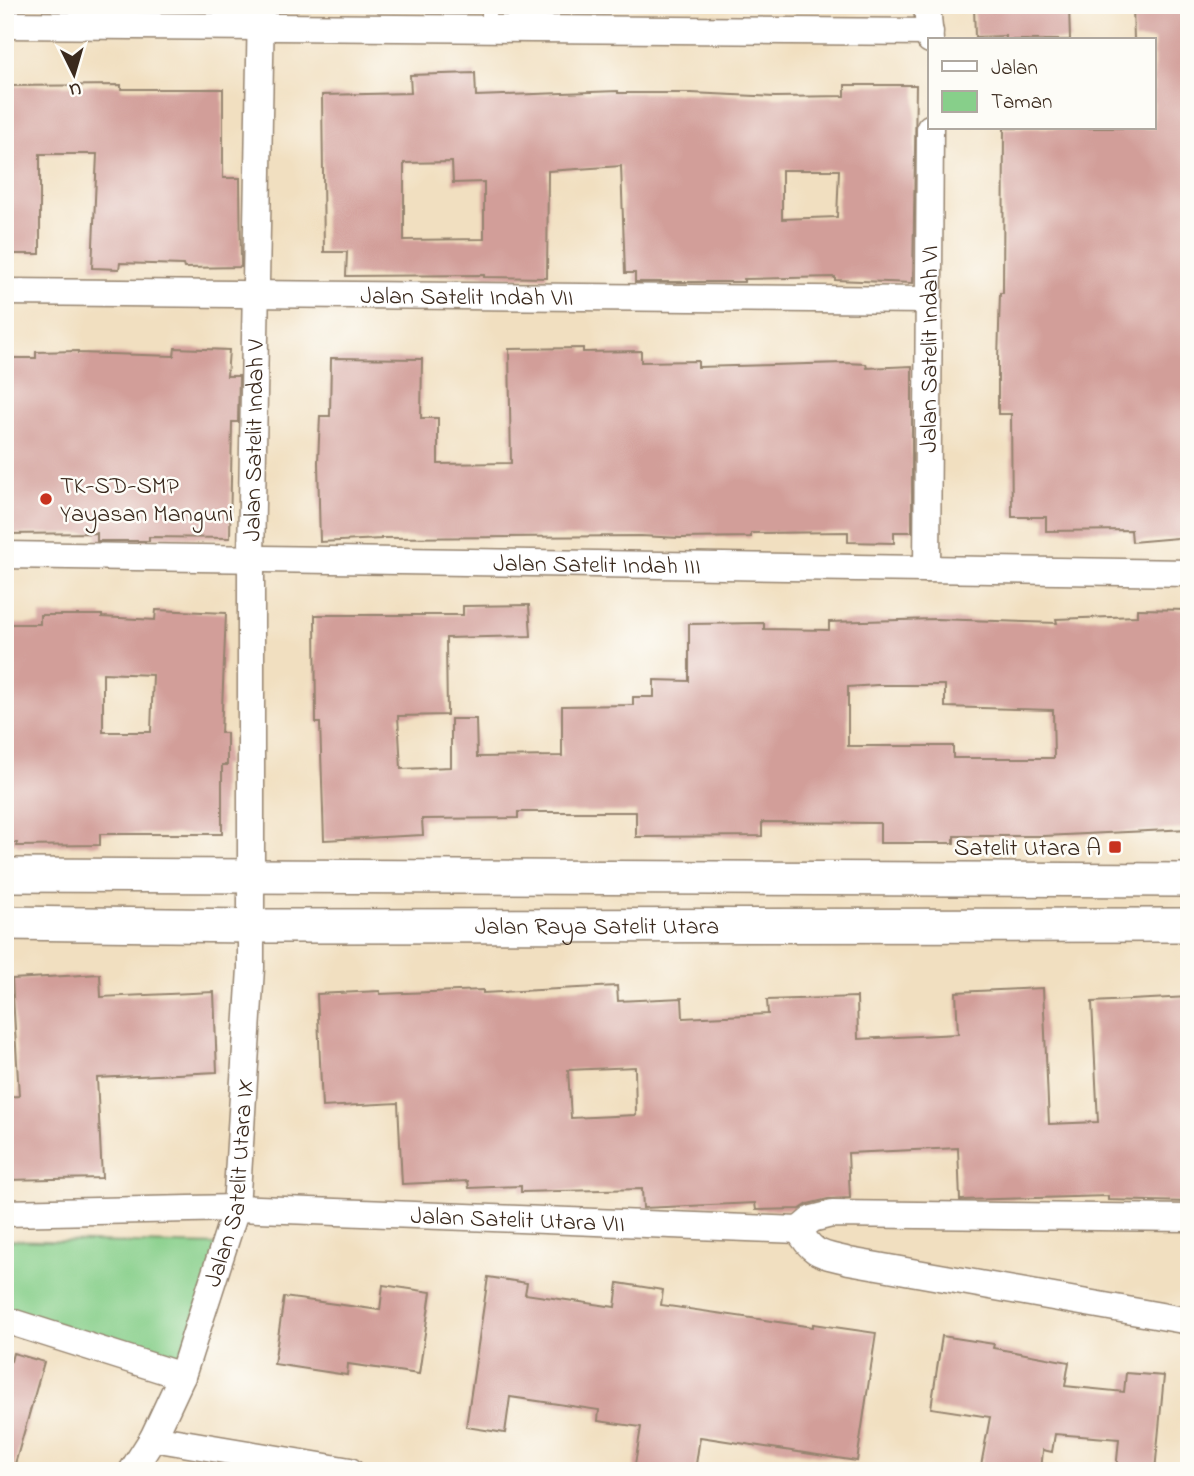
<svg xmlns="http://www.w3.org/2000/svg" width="1194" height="1476" font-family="'Indie Flower',sans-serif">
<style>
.green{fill:#87cf8a;stroke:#617c54;stroke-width:2}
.building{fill:#d29e99;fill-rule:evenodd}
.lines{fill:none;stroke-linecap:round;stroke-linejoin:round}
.service-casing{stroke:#96846f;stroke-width:17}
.minor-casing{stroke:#96846f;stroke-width:29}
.tertiary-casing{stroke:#96846f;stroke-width:36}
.service{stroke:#fff;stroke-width:14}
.minor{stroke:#fff;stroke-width:26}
.tertiary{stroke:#fff;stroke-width:33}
.poi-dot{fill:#c8321e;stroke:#fdfcf7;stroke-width:2.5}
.labels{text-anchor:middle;stroke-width:5;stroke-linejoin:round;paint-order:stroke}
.street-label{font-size:24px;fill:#3b2a1e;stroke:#fdfcf7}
.poi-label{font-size:24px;fill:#3b2a1e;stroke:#fdfcf7;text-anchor:start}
</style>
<rect width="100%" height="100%" fill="#fdfcf7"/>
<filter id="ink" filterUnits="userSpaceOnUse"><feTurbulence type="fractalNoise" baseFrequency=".0143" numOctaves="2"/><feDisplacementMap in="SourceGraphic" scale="14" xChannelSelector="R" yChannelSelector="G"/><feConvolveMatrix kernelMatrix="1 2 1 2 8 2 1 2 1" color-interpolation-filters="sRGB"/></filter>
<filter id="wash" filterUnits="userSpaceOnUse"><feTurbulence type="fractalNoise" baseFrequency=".00686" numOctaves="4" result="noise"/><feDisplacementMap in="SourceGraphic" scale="28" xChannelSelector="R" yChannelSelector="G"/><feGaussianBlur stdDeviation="1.57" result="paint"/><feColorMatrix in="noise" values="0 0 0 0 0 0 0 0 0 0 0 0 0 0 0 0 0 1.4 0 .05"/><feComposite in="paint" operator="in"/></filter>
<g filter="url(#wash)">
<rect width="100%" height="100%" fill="#f1dfc0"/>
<path class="green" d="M5,1240l216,5 -43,116 -173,-53z"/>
<g id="blocks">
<path class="building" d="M1005,5h64l1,35h-64v-4l-31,1 -1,-30z
M1133,5h56v532l-57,5 -1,-12 -85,1v-14h-34l-1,-103h-13v-54l2,-67h3l1,-165h150v-88h-20z
M475,73l1,23 142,-5v2h73l84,4 70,-1v-11h71l-3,198 -78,-3v-3l-91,2v3h-109v-9h-10l-4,-107 -73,5 -1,107 -63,-1v-2l-138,1 1,-24h-23l-2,-157 89,-2 -1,-18zM452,162l1,21 31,-1v57l-80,1v-77zM782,170h57l-2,47 -55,2z
M121,85v4h102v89h17l1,89 -57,1 -1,-3 -63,-2 -1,6 -27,-1 5,-114h-57v100h-35v-168z
M175,348l54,2 -2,26h12l-1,46h-6l-2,116 -81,-1v4h-52v-8l-92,1v-176h31v-6l42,-1v2l96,3z
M583,348v4l58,-1v11l57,-1v6l147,-4 21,1 1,4 45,-2v166h-18v11l-46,-1v-10l-97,1v4l-71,1 -39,-2 -260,2v1l-61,3 -2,-80 2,-46h10l1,-58 91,1 -1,59h17v46l73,-1 -2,-114z
M529,605l2,31 -85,2 1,77 -49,1 3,53 50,-2v-48h25l1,38 85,-1v-50l71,-1v-8h21v-17l35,1v-57l75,-1v6l65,1v-8l107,-3 121,4 -1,-4 81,-3v-7l52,1v219l-145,7h-90v7h-74v-20l-118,-1v14l-126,1v-25h-118v6l-96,1 1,16 -99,5 -4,-117h-4l-1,-108h148v-9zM877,685h68v22l108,3 1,48h-101v-12h-105v-59z
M156,610l70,3 -5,120h6v32h-5v69h-122v11l-83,1v-3h-12v-219h35v-9h62v2l53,3zM103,673l50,2 -2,57h-48z
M100,974l1,23 113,-5 3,80 -120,6 5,100 -97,2v-83l14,-1 -7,-117z
M617,986l1,15 64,-3 1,20 85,-4 -1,-14 90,-3 1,42 100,-5 -2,-42 87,-4 6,136 49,-2 -6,-120 97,-5v205l-81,-2v-4l-148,4 -2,-52 -110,5 2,45 -22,1 -20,5 -8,5 -44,1 -1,-7 -112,5 -1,-19 -121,3v-6l-52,2 -1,-7 -66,3 -4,-81 -76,4 -5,-113 63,-3v3l103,-4v3zM635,1067l1,48 -65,3 -3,-48z
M488,1277l39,6 -2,11 90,13 3,-24 45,7 -2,15 152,22v-3l63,9 -19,128 -157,-24 -5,34h-61l7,-44 -43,-6 1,-11 -89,-13 -5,36 -39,-6z
M383,1285l48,7 -12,82 -71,-10 -1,11 -73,-11 10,-67 96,13z
M942,1336l52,8 -1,4 76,14 -4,24 59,6 2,-19 38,3 -9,95h-39l3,-32 -64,-5 -3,18 -9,-2 -2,21h-61l10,-54 -59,-9z
M13,1353l31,9 -31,109h-8v-112l6,2z"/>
</g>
</g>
<g filter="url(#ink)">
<use href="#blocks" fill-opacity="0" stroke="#96846f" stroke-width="2"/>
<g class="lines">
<defs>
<path id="service" d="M489,5v23
M516,29v-24"/>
<g id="minor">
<path d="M927,5l3,35"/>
<path d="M5,25l925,7"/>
<path id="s1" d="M5,292l924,8"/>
<path id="s2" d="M5,555l1184,18"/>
<path id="s3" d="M927,569l3,-441"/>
<path id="s4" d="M5,1213l231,-5 563,22 13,-11 20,-5 357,4"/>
<path d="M799,1230c14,26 24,24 50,31l340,60"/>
<path d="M5,1320l177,56"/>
<path d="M153,1438l197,33"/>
<path id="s5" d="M132,1471l21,-33 29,-62 54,-168 15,-240v-409l10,-554"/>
</g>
<g id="tertiary">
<path d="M5,875l1184,5"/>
<path id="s6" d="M5,923l245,3 939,-1"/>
</g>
</defs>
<use href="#service" class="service-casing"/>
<use href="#minor" class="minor-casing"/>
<use href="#tertiary" class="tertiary-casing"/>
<use href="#service" class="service"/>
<use href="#minor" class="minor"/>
<use href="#tertiary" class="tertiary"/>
</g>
</g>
<g class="poi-dot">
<circle cx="46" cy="499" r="7"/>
<rect x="1108" y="840" width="14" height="14" rx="3.5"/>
</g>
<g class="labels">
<g class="street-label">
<text dy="8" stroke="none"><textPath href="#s1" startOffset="462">Jalan Satelit Indah VII</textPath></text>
<text dy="8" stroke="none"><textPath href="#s3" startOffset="220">Jalan Satelit Indah VI</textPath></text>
<text dy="8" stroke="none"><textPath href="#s5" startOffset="1052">Jalan Satelit Indah V</textPath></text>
<text dy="8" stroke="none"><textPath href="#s2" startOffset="592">Jalan Satelit Indah III</textPath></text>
<text dy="8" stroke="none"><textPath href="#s6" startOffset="592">Jalan Raya Satelit Utara</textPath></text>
<text dy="8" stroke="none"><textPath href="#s5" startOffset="308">Jalan Satelit Utara IX</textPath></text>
<text dy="8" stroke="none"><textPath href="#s4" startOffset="513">Jalan Satelit Utara VII</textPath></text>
</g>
<g class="poi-label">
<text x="60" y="493">TK-SD-SMP<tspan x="60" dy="28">Yayasan Manguni</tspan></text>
<text x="1101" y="855" text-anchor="end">Satelit Utara A</text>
</g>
</g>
<rect width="1194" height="1476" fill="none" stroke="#fdfcf7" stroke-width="28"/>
<rect x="928" y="38" width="228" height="91" fill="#fdfcf7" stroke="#afa8a0" stroke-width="2"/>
<rect x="942" y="61" width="35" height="10" fill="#ffffff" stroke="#afa8a0" stroke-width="2"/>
<text x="991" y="74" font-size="21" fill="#3b2a1e">Jalan</text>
<rect x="942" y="91" width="35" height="21" fill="#87cf8a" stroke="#afa8a0" stroke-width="2"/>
<text x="991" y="108" font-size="21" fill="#3b2a1e">Taman</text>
<g transform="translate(74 74) rotate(175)" stroke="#fdfcf7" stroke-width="5" paint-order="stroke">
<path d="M0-5L12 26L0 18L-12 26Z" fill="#3b2a1e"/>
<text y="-10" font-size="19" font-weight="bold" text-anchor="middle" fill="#3b2a1e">U</text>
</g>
</svg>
